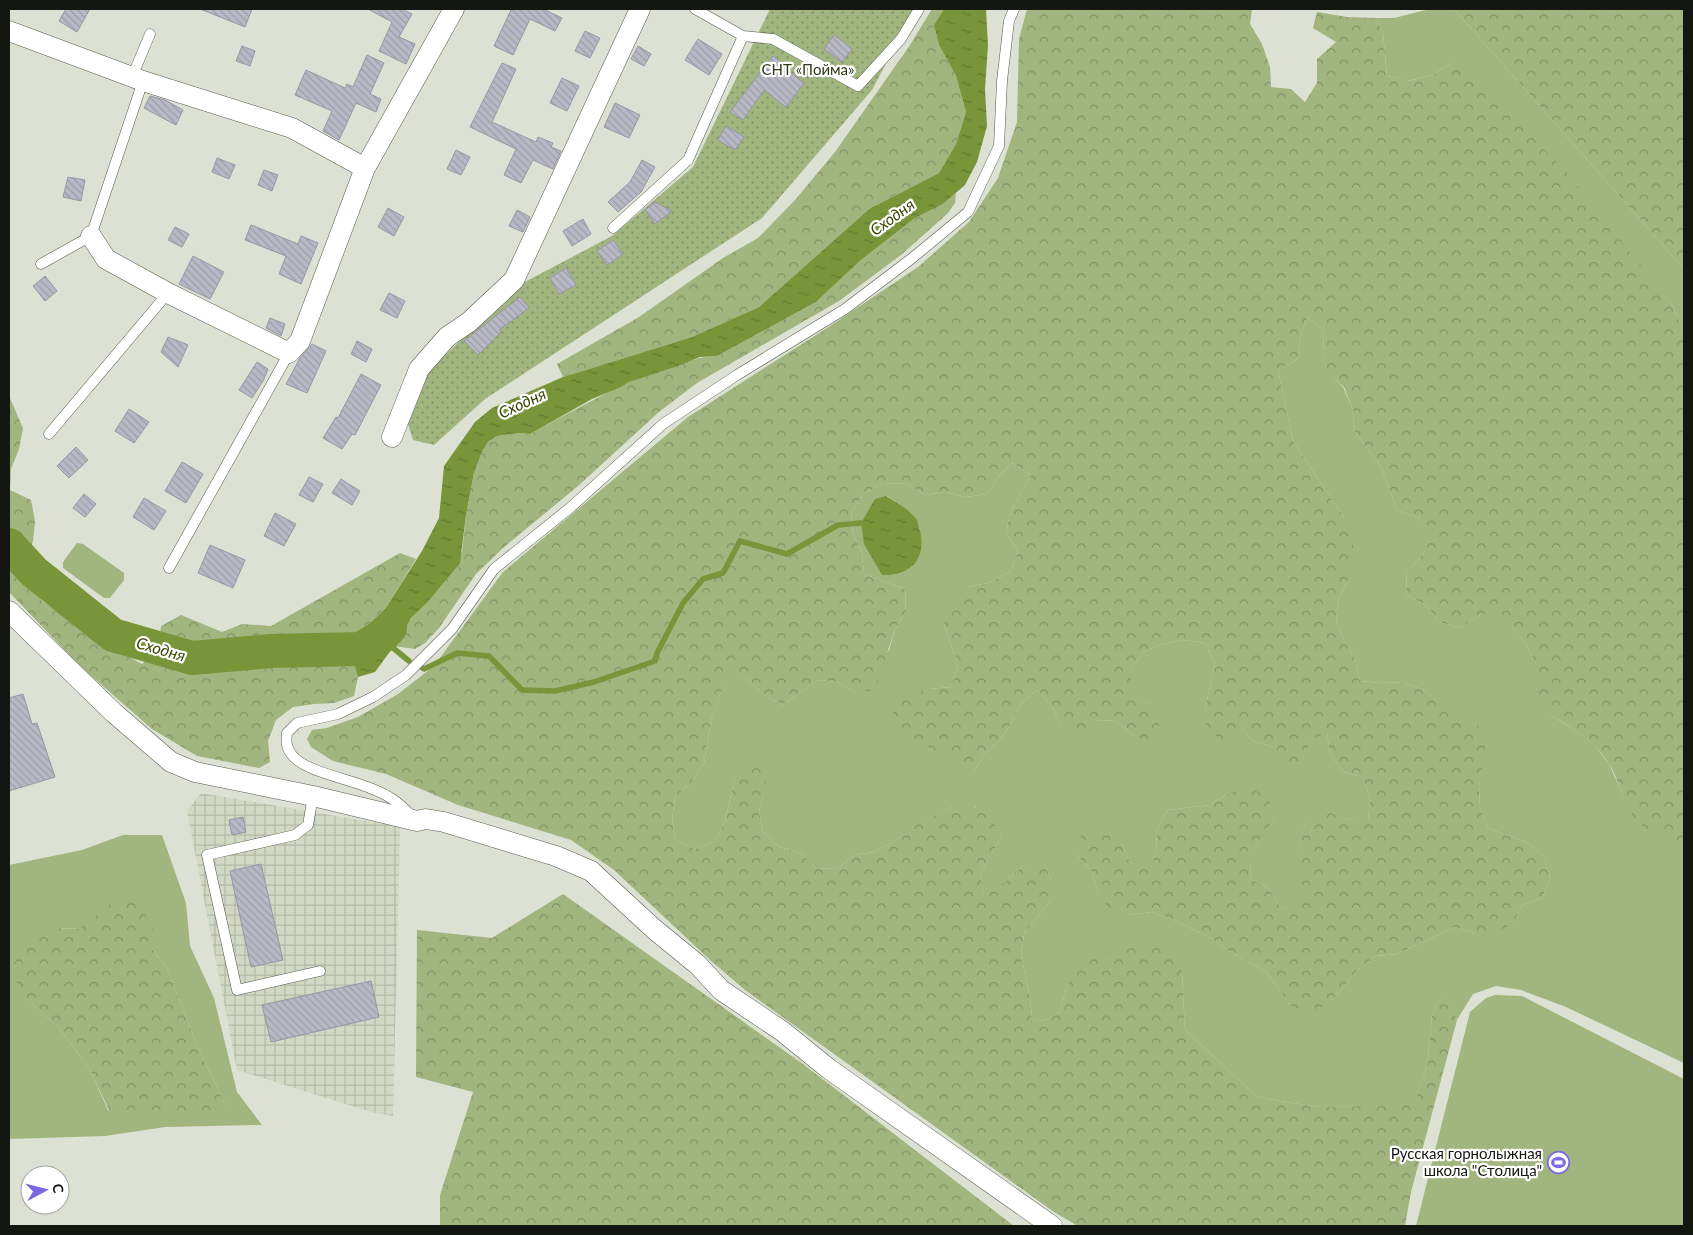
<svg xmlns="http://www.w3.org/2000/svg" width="1693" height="1235" font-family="Lato,sans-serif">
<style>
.industrial{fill:url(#industrial-grid)}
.grass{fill:#a1b57f;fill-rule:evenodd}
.forest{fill:url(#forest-crowns)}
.garden{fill:url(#garden-dots)}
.water{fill:url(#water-ripples)}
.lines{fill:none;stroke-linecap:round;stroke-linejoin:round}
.stream{stroke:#789539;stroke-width:5.5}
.river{stroke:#789539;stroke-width:34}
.building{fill:url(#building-back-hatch);stroke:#9797a4}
.lane-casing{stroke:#565b4f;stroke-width:11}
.street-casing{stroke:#565b4f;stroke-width:21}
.lane{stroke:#fff;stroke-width:10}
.street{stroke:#fff;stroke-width:20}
.labels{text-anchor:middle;stroke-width:4.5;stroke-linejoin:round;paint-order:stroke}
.park-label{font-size:15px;fill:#2e3b15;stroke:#fff}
.poi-label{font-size:15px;fill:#141611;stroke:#fff;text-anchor:end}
.water-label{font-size:16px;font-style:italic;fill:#344700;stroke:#fff}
</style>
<defs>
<pattern id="industrial-grid" width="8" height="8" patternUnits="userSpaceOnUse" patternTransform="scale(1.25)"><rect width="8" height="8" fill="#d1d9c4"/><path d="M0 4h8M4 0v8" fill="none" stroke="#b3baa7"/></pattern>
<pattern id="forest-crowns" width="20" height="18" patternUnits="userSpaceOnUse" patternTransform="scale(1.25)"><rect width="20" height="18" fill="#a1b57f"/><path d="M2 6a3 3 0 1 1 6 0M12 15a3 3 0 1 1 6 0" fill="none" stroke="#829267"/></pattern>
<pattern id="garden-dots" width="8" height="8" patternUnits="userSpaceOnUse" patternTransform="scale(1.25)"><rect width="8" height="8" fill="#a1b57f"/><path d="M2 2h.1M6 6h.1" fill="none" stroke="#829267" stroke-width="1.8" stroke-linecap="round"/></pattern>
<pattern id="water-ripples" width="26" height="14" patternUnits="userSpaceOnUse" patternTransform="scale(1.25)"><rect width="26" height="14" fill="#789539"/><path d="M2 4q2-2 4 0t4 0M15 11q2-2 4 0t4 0" fill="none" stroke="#61792f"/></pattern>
<pattern id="building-back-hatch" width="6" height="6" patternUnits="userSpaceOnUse" patternTransform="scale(1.25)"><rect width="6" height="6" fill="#b9b8c6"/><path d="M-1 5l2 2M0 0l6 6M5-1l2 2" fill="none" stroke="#9e9da9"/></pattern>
</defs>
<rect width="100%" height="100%" fill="#dce1d3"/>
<path class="industrial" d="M201,793l199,34 -7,289 -22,-4 -134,-42 -50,-259z"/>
<path class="grass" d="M1430,9h24l230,260v61l-13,-27 -220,-240 -19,12 -25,6 -20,-5 -4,-43 -6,-15h17z
M1307,317l17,14 -1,21 5,20 15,15 9,20 3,25 26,35 16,43 22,8 14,17 -10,19 -16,18 -1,23 20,10 13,17 21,6 18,-12 20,-7 28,35 10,20v23l5,22 37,23 17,14 14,18 19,42 51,38h5v219l-118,-56 -45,-17 -25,-4 -23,8 -16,26 -13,-29 -12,25 -5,50 -13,40 -96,1 -61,-10 -72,-67 -3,-58 -105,-10 -11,27 -6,23 -16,9 -12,-2 -2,-22 -9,-41 3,-22 27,-34v-20l-8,-19 -21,5 -17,16 -21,13 -4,-21 21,-37 -26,-31h-22l-41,21 -17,14 -21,11 -20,3 -17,14 -21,-1 -15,-15 -22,-6 -16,-15 -4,-20 8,-41 -32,6 -10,45 -10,19 -20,8 -20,-10 -3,-20 3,-22 16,-14 13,-20 7,-43 15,-44 21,3 16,15 19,11 36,-25 20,2 17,11 34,-43 6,-21 11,-18 -1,-22 -41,-15 -2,-21 -9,-19 -2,-21 13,-19 19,-11 24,1 18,11 20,-3 21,5 21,-3 11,-17 14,-14 19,12 -21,38 -4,20 12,18 -8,21 -22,11 -21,4 -23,37 14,42 -7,21 -22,2 36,76 9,7 10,-18 16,-14 11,-17 9,-18 17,-15 15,16 9,20 34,-6 21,1 18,15 16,-32 -20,-12v-22l13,-18 20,-8 20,-4 22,3 10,21 -10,45 34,16 14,16 21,6 34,-6 19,-9 3,22 13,18 19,5 8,20 -2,24 -21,-2 -22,-7 -20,11 -5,21 -1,23 3,23 -1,25 -21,-8 -11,-18 -19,-11 1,-22 9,-19 14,-17 -45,-27 -19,12 -42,5 -11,18 -1,23 -6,21 -20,-10 -9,-19 -45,11 15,16 7,21 32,24 22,-3 19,7 40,19 18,13 37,21 26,35 39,-6 28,-32 17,-13 21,-2 58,-27 20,6 39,-10 8,-18 20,-7 8,-20 -5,-20 -16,-15 -41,-15 -8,-20 -1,-22 2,-21 -4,-41 -20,-7 -33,-27 -21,-8 -21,1 -22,-2 -5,-22 -11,-19 -8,-20 3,-22 9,-18 -3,-61 -52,-78 -15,-71 20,-11 2,-21zM887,496l12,8 18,16 -35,55 -21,-52 7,-11z
M77,543l6,1 41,29v7l-14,18h-6l-41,-30v-6z
M123,835h39l24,68 4,43 24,52 23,94 25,33 -97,2 -60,9 -96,3v-274l73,-15zM57,928l22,1 72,18 16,21 29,75 30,63 -74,4h-44l-18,-40 -30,-41 -30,-27z
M1495,995l27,1 162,83v147h-268l54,-214 16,-14z"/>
<path class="forest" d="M932,9h12l-10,16 5,20 17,31 10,36 -10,32 -17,29 -70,36 -110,98 -67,30 -129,40 -6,-13 82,-47 84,-59 35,-20 37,-38 40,-48 75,-107z
M1027,9h225l-2,15 12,20 8,23 1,20 20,2 14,13 12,-19v-24l19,-17 -23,-14 4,-16 30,5 30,1 6,15 4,43 21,5 24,-6 19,-12 20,10 95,99 105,131 13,27v514h-5c-12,-6 -28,-11 -38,-19 -14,-10 -22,-46 -32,-61 -16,-26 -43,-40 -69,-55l-4,-22v-23l-10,-20 -28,-34 -20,6 -18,12 -21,-6 -13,-17 -20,-10 1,-23 16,-18 9,-19 -13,-17 -22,-8 -16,-43 -26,-35 -3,-25 -8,-20 -16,-14 -5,-21 1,-21 -17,-14 -7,21 -2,21 -20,11 15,71 52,78 8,19v22l-5,20 -9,18 -3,22 8,20 11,19 5,22 22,2 21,-1 21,8 33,26 20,8 9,19 -7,43 1,22 8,20 41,15 16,15 5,20 -8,20 -20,7 -8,18 -19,10h-20l-20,-6 -58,27 -21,2 -17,13 -28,32 -18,11 -21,-5 -26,-35 -37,-21 -18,-13 -40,-19 -19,-7 -22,3 -21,-5 -11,-19 -7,-21 -15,-16 6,-21 22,-4 17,14 9,19 20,9 6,-20 1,-23 11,-18 42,-5 19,-12 22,-5 18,10 5,22c-18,22 -23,29 -24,58l19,11 11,18 20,7c2,-16 -1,-31 -1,-47 -1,-16 2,-30 6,-44l20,-12 22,8 21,1 2,-23 -8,-20 -19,-5 -13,-18 -3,-21 -19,8v20l-20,4 -14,-18 -21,-6 -14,-16 -14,16 -18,-10 -2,-22 10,-45 -10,-21 -22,-3 -20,4 -20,8 -13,18 1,22 19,12 10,19 -5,20 -21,-7 -18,-15 -21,-1 -15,16 -19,-10 -9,-20 -15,-16 -17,15 -9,18 -11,17 -16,14 -10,18 -72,-39 -10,-19 15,-18 22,-7 22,-2 7,-21 -14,-42 7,-22 16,-15 21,-4 22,-11 8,-21 -12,-18 4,-20 21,-38 -19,-12 -14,14 -11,17 -21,3 -21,-5 -20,3 -18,-11 -24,-1 -19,11 -13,19 2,21 9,19 2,21 41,15 1,22 -11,18 -20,61 -20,3 -17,-11 -20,-2 -36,25 -19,-11 -16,-15 -21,-2 -15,43 -7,43 -13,20 -16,14 -3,22 3,20 20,10 20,-8 10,-19 10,-45 14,-15 19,9 -9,41 4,20 16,15 22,6 15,15 21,1 17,-14 20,-3 21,-11 16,-14 42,-21h21l18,13 9,18 -21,37 4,20 21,-12 17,-16 21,-6 8,20v20l-27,34 -3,22 9,41 2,22 12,2 16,-9 6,-23 10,-27 68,-21 33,10 5,21 3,58 72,67 61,10 96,-2 13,-39 5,-50 12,-26 13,30 -46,172 -6,34h-327l-24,-14 -309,-222 -35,-30 -96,-90 -43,-30 -113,-35 -72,-31 -53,-13 -22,-14 -4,-8 5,-9 15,-2 31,-11 40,-23 36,-28 69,-94 185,-155 139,-89 91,-61 51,-45 29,-44 19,-56 2,-83z
M1454,9h230v260z
M956,193l-1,10 -7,10 -47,42 -62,46 -142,82 -38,29 -81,74 -75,62 -27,26 -37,54 -14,15 -10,6 -22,-3 18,-28 15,-14 36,-52 4,-37 8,-42 8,-21 6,-10 9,-6 23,-3 10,1c33,-18 66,-36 99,-52 14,-7 30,-10 44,-15 19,-6 24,-10 44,-11l99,-54 45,-42 54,-42 28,-14z
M9,396l14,32 -4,21 -8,20 -1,21 21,10 4,21 -2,20 -7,20 4,21 12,19 64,43 36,20 16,-15 3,-23 20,-11 41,17 20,-8 29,2 129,-73 16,6 -31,50 -27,25 -7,20 7,23 -4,19 -20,7 -20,1 -21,3 -17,13 -8,21 2,21 -11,6 -62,-12 -45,-27 -71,-62 -72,-75z
M563,894l240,170 211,162h-574v-31l33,-103 -57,-15 1,-147 75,8z
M136,896l19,38 -4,13 16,21 29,75 30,63 -3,8 -10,4 -61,-8h-43l-19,-40 -30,-41 -30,-27 -20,-30 10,-19 17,-15 20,-10 22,1 35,-28z"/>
<path class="garden" d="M770,9h145l-43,81 -110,128 -277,181 -51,46 -21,-5 -5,-16 15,-48 96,-91 93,-49 81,-69z"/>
<path class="water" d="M944,9h42l2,36 -3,44 2,37 -10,36 -12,23 -22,19 -28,14 -54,42 -45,42 -99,54 -17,1 -19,8 -52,17 -8,5 -29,12 -62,35 -10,-1 -23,3 -9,6 -6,10 -8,21 -8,42 -6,48 -34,41 -15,14 -11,20 -25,34 -17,5 -7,-23 7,-20 27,-25 37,-58 17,-33 5,-52 31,-44 17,-14 71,-31 129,-40 67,-30 110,-98 70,-36 17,-29 10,-32 -10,-36 -17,-31 -5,-20z
M886,496c10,6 24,14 31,24 1,3 2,8 3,11 7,28 -10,45 -38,44l-18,-31 -3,-21 14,-24z"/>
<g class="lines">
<path class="stream" d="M387,643l22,18
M421,667l3,2 33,-16 32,3 33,34 33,1 39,-9 61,-21 2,-8 26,-50 20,-24 20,-6 17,-32 47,13 51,-29 23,-2"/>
<path class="river" d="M9,545l25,27 79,63 79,23 79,-7 89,-2 21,-12 9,-9"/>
</g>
<path class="building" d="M66,9h24l-13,23 -18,-11z
M200,9h52l-7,18z
M368,9h34l10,5 -13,23 16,7 -9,20 -27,-13 13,-29z
M508,9h35l19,9 -7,13 -25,-12 -17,36 -19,-9 17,-36z
M585,31l15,7 -10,20 -15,-7z
M834,35l18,14 -10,13 -18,-13z
M698,39l24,15 -13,21 -24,-15z
M242,46l13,5 -5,15 -14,-5z
M638,46l13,8 -7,12 -13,-7z
M367,55l17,8 -14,31 11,5 -5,13 -20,-9 -17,37 -16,-9 9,-20 -37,-16 11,-25 39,18 2,-4 6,3z
M773,56l9,7 -1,2 23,18 -18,24 -22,-17 -21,30 -13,-8z
M502,63l14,6 -24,53 44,20 2,-5 15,6 -2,4 10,4 -8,18 -20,-9 -12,23 -17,-8 12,-26 -46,-22z
M562,78l17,8 -12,25 -17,-8z
M150,96l15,4 18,10 -7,15 -32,-17z
M615,103l25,12 -11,23 -25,-11z
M726,126l18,11 -9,13 -17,-10z
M456,150l14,7 -9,18 -14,-6z
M217,158l18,7 -6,14 -17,-7z
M642,160l13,7 -14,25 -23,20 -10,-10 22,-20z
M264,170l14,5 -6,16 -14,-6z
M68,177l17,3 -4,21 -18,-4z
M655,202l17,9 -17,13 -10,-14z
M388,208l16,9 -10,19 -16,-9z
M517,210l13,7 -7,15 -14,-6z
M583,219l8,15 -19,12 -9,-15z
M251,225l47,19 3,-8 17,7 -17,41 -22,-10 7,-18 -41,-16z
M175,227l14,7 -7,13 -14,-7z
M613,240l10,14 -16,11 -10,-14z
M193,256l31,16 -14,27 -31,-15z
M566,268l10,17 -17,9 -9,-16z
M45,276l12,15 -12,10 -12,-15z
M389,293l16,8 -8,17 -17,-8z
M520,297l9,11 -30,22 2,2 -23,23 -14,-14z
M270,318l15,6 -4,12 -15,-8z
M168,337l20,8 -10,22 -17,-15z
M357,341l15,8 -6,13 -15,-8z
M312,344l14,7 -19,42 -21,-9 14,-26z
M257,362l11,7 -5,12 -11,17 -13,-8z
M361,374l20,11 -26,50 -3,-1 -10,15 -19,-11 13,-21 2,1z
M129,409l20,13 -15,21 -19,-12z
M76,447l12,13 -19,18 -12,-12z
M182,462l21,12 -17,29 -21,-12z
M309,477l14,7 -10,18 -14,-7z
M341,479l19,12 -8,14 -20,-12z
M84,494l12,10 -11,13 -12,-9z
M144,498l22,13 -12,19 -21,-13z
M275,513l21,11 -12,22 -20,-10z
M210,545l35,15 -12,28 -35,-15z
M23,694l9,30 5,-1 18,54 -46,14v-93z
M243,817l3,15 -14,3 -3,-15z
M261,864l22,96 -32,7 -21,-96z
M371,981l8,36 -108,25 -9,-37z"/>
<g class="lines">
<defs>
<path id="lane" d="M743,36l30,3 85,47 43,-47 18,-30
M132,77l18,-43
M613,228l75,-68 55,-124 -48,-27
M41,264l50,-28 52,-155
M49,434l119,-141
M169,568l120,-215
M313,796l-5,29 -13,10 -88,20 30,135 83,-19
M412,816c-14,-14 -23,-21 -42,-28 -20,-9 -65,-16 -78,-33 -6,-7 -6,-14 -5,-22l10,-10 41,-9 35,-17 33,-22 46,-46 42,-60 77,-62 92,-83 74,-49 108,-66 66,-50 57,-47 31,-66 3,-65 7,-60 5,-12"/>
<path id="street" d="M9,31l134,50 149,47 73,40
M91,236l15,23 62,34 121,60 11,-12 65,-173 89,-159
M392,437l27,-68 28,-32 22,-15 45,-42 126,-271
M9,611l105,102 57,49 24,10 118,24 104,25 9,-2 18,3 112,34 35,15 63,58 44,36 23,25 61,41 47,38 223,157"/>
</defs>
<use href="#lane" class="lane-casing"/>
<use href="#street" class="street-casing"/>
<use href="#lane" class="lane"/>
<use href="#street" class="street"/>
</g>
<defs>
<symbol id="stadium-ring" viewBox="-11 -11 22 22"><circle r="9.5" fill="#fff" stroke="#7c68e3" stroke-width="1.5"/><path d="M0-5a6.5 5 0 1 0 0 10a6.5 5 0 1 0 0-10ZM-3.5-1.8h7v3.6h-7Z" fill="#7c68e3"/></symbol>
</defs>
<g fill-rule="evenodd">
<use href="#stadium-ring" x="1546" y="1150" width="25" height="25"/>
</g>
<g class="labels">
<g class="park-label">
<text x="808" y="75">СНТ «Пойма»</text>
</g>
<g class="poi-label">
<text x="1542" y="1159">Русская горнолыжная<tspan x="1542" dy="17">школа "Столица"</tspan></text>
</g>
<g class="water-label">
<text transform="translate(892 217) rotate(-36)" y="6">Сходня</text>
<text transform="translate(522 403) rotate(-25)" y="6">Сходня</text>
<text transform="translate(161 649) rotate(16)" y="6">Сходня</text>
</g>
</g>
<rect width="1693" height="1235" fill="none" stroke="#141611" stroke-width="20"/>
<g transform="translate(45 1190) rotate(83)"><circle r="24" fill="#ffffff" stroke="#a1a2a0"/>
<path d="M0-4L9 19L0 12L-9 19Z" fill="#7c68e3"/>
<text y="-8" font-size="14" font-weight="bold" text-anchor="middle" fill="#141611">С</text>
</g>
</svg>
